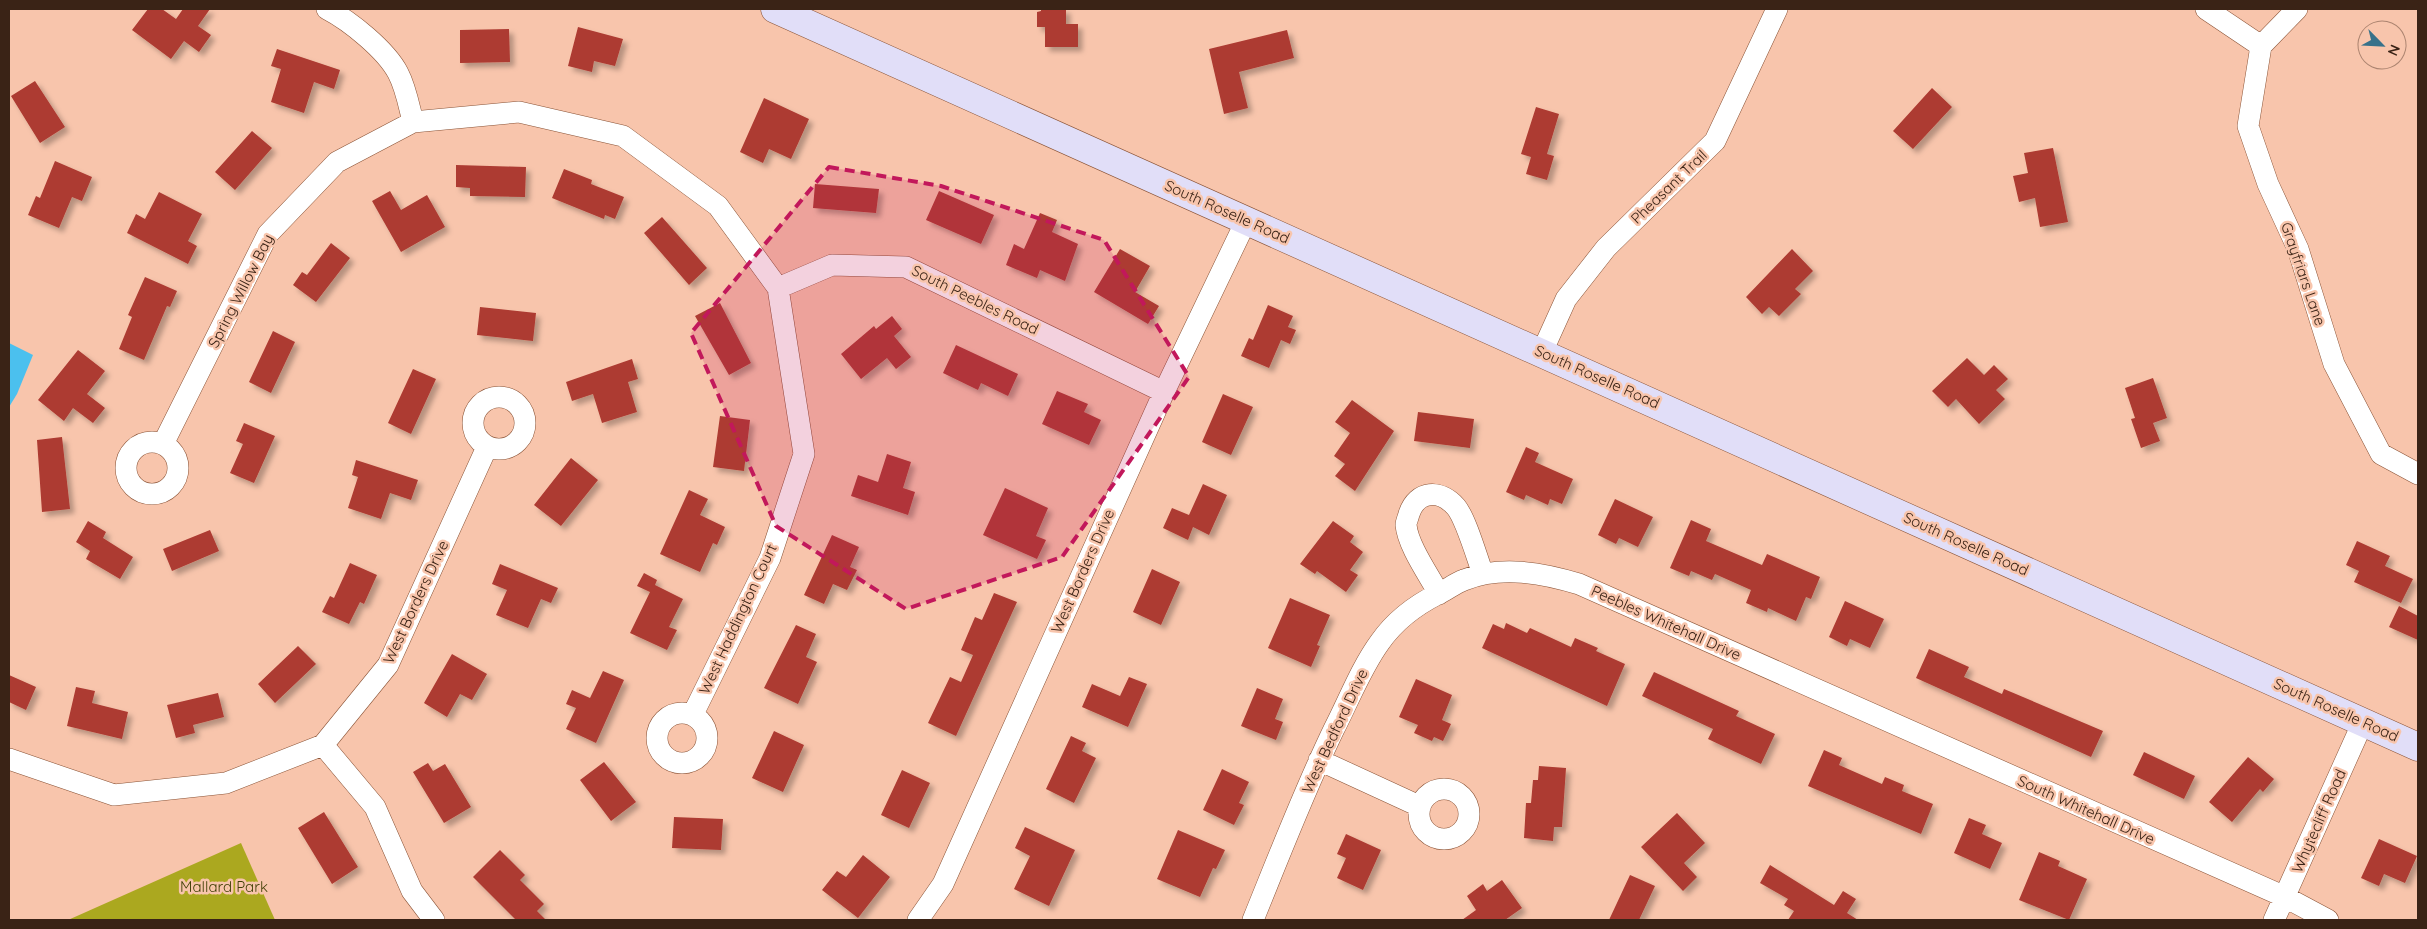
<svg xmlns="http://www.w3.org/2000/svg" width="2427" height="929" font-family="Quicksand,sans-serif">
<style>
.green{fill:#aba81f}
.water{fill:#4bc0ee}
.building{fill:#ad3a31;filter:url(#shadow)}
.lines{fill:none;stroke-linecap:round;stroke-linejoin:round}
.minor-casing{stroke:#8a5336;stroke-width:22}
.secondary-casing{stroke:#8a5336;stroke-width:29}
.minor{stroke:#fff;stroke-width:21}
.secondary{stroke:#e1def8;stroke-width:28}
.marked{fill:#c2185b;fill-opacity:0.2;stroke:#c2185b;stroke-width:4;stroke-dasharray:10 6;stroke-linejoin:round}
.labels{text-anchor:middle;stroke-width:5;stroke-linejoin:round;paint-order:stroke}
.street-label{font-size:15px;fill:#3a2316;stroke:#f8c5ac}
.park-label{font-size:15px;fill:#3f3e04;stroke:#f8c5ac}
</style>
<defs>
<filter id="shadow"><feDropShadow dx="4.5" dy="4.5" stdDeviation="2.5" flood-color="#0004"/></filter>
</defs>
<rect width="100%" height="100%" fill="#f8c5ac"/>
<path class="green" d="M241,843l34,77h-207z"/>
<path class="water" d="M9,343l24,12 -16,39 -8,13z"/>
<path class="building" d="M148,9h14l14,10 7,-10h27l-12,17 13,9 -12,17 -15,-11 -13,18 -39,-29z
M1041,9h25v15h12v23h-33v-20h-8v-15l4,-1z
M578,27l45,12 -8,27 -21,-5 -2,11 -24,-6z
M509,29l1,33 -50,1v-33z
M1287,30l7,28 -55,14 9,36 -24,6 -15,-65z
M277,49l63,21 -6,19 -20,-7 -10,31 -33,-11 10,-33 -10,-3z
M35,81l30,46 -25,16 -29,-47z
M1932,88l20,19 -39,42 -20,-18z
M764,98l45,21 -18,40 -22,-10 -6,14 -23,-11z
M1536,107l23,7 -12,40 7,2 -7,24 -21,-6 5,-17 -10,-3z
M252,131l20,17 -37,42 -20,-18z
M2053,148l15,74 -28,5 -5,-29 -16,4 -6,-26 15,-3 -4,-20z
M55,161l37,16 -10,24 -10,-4 -13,31 -31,-13 8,-19 4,2z
M456,165l70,2 -1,30 -55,-1v-8l-14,-1z
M564,169l28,11 -1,4 33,13 -9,22 -10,-4 -1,4 -52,-21z
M815,184l64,5 -3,24 -63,-5z
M390,191l11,19 26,-15 18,32 -44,25 -29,-51z
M939,191l55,24 -13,29 -55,-24z
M159,192l43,22 -14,27 9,5 -9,18 -61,-31 9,-19 9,5z
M1040,213l17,7 -5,12 26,12 -13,37 -25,-11 -3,8 -31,-13 8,-21 10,5z
M662,217l45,51 -18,17 -45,-52z
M331,243l19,15 -34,44 -23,-17 9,-13 5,3z
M1120,249l30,17 -15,26 24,14 -11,18 -54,-32z
M1792,249l21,22 -18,18 6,5 -22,22 -10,-9 -7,7 -16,-17z
M145,277l32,14 -7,16 -3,-1 -23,54 -25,-11 13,-32 -4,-2z
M720,303l31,60 -22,12 -34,-59z
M1268,305l25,11 -5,11 8,3 -6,14 -9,-4 -12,28 -28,-12 8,-18 4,2z
M480,307l56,6 -3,28 -56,-6z
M892,316l10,13 -8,7 17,21 -15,12 -9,-11 -26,21 -20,-25 33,-28 2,3z
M273,331l22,11 -24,51 -22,-11z
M956,345l62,29 -10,22 -27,-13 -3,7 -35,-17z
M78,350l27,21 -18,23 18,14 -12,15 -20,-15 -9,13 -26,-21z
M1967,358l17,17 10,-10 14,14 -12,11 9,9 -26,25 -23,-25 -8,8 -16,-16z
M632,359l6,20 -10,3 9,30 -35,11 -9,-29 -21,7 -6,-19z
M413,369l23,10 -25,55 -23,-11z
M2153,378l14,40 -14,5 7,18 -19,7 -10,-29 4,-1 -10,-30z
M1057,391l31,13 -4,8 17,8 -12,25 -47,-21z
M1223,394l30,13 -22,48 -29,-13z
M1352,400l42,31 -39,60 -20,-15 10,-12 -11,-8 16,-23 -15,-11z
M1418,412l56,7 -4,29 -56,-7z
M720,416l30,4 -6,51 -31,-4z
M244,423l31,13 -21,47 -24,-10 13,-29 -7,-3z
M62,437l8,72 -28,3 -5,-72z
M1526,447l13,6 -4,9 38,17 -11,25 -12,-5 -2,6 -22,-10 -2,5 -18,-8z
M887,454l24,8 -8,26 12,4 -7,23 -57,-19 7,-21 20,7z
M571,458l27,22 -37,46 -27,-21z
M356,460l62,20 -7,20 -21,-7 -9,26 -33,-11 10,-31 -6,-2z
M1203,484l24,11 -18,40 -16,-8 -5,13 -25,-12 9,-20 17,7z
M1005,488l43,20 -12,28 10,4 -9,19 -54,-24z
M689,490l19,9 -8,16 25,12 -8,18 -4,-2 -13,29 -40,-18z
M1615,499l38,18 -15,30 -19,-9 -3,6 -18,-9z
M1691,520l20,9 -5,12 56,24 5,-11 53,23 -9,22 -5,-2 -10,24 -28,-13 -1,4 -21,-9 5,-13 -36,-16 -3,6 -21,-9 -2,5 -19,-8z
M88,521l18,11 -3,6 30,19 -13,22 -34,-20 4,-8 -14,-9z
M1333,521l21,15 -4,6 13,10 -13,18 8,5 -12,17 -29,-21 -2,3 -15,-10z
M210,530l9,21 -47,20 -9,-22z
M832,535l27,12 -9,20 7,3 -10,20 -14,-6 -9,20 -20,-9z
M2357,541l33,15 -5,10 28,13 -12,24 -47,-21 5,-11 -13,-6z
M350,563l27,12 -13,29 -4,-2 -11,22 -27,-12 8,-16 4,2z
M500,564l58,24 -7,15 -10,-4 -13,29 -32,-13 11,-25 -15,-6z
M1152,569l28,13 -19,43 -28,-13z
M644,573l13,7 -2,5 28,14 -14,28 8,3 -10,20 -37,-17 20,-41 -13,-6z
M994,593l23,9 -61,134 -28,-13 22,-46 11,5 12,-27 -12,-5 14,-33 7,3z
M1290,598l40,17 -13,30 3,1 -9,21 -43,-19z
M1845,601l39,18 -14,29 -20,-9 -3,7 -18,-9z
M2399,606l19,10v24l-29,-13z
M1506,623l21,10 3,-5 41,19 4,-9 23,10 -2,3 29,13 -18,42 -125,-58 11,-24 11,5z
M796,625l20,9 -10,23 11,5 -19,42 -34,-16z
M298,646l18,18 -41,39 -17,-19z
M1929,649l40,18 -5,10 38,17 2,-5 99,42 -12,26 -175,-79z
M452,654l35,20 -15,26 -12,-6 -13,23 -23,-14z
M603,671l21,9 -28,63 -30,-14 10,-21 -10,-4 6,-14 18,8z
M1654,672l85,39 -3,5 39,18 -14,30 -53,-25 5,-10 -71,-33z
M9,675l27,12 -10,23 -17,-8z
M1129,677l18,7 -19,43 -46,-20 10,-23 28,12z
M1416,679l36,16 -10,25 9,4 -8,17 -9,-4 -2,4 -18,-8 4,-8 -19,-8z
M76,687l19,4 -3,12 36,9 -6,27 -55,-13z
M1257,688l26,11 -8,20 8,3 -7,18 -35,-14z
M218,693l6,24 -31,8 2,8 -19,5 -9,-33z
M774,731l30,14 -21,47 -31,-14z
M1071,736l15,7 -4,8 14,7 -22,45 -28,-14z
M1824,750l18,8 -3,7 43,19 3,-7 19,8 -2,6 31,13 -12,30 -113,-48z
M2144,752l51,24 -11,23 -51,-24z
M2248,757l26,22 -11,13 -3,-3 -28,33 -23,-20z
M604,762l32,40 -25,19 -31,-41z
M428,763l5,8 12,-7 26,43 -27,16 -31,-51z
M1539,766l27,2 -4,59h-8l-1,14 -29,-3 2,-35h5l2,-23h5z
M1222,769l27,13 -10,21 5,2 -10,20 -31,-15z
M902,770l28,13 -21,45 -28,-13z
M324,812l34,55 -26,17 -34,-56z
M1677,813l28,30 -21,20 13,14 -14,14 -42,-44z
M674,817l49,2 -2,31 -49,-2z
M1969,818l17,7 -4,9 20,9 -12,26 -36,-16z
M1025,827l50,23 -26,56 -35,-17 16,-33 -15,-8z
M1178,830l47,20 -9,19 -3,-1 -13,29 -43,-18z
M1346,834l35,16 -18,40 -26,-12 9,-20 -9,-4z
M2379,839l38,17 -12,27 -21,-9 -5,12 -18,-8z
M500,850l25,25 -5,5 24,24 -7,7 9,9h-30l-43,-43z
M2039,852l21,9 -2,5 29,13 -18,41 -50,-20z
M863,855l27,22 -32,41 -36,-28 15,-19 9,6z
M1770,865l64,40 9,-14 13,8 -9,14 11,7h-70l6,-9 -10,-6 4,-6 -28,-16z
M1630,875l25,11 -16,34h-30z
M1502,880l20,28 -17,12h-43l14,-10 -9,-14 16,-12 4,7z"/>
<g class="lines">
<defs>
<path id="minor" d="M327,9c23,12 59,41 71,64 8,15 11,33 15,49
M2206,9l55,37
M2261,46l-13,80 20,58 30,65 36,115 47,90 37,20
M2261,46l36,-37
M778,288l54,-23 74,2 258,125
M1542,352l24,-53 40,-51 109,-107 62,-132
M473 423a26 26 0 1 1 52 0a26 26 0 1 1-52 0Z
M126 468a26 26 0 1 1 52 0a26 26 0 1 1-52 0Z
M163,444l105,-210 69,-72 76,-40 106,-10 104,24 95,70 60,82 26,166 -34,104 -77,156
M1439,594c-10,-19 -31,-48 -33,-69 0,-3 2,-7 3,-11 8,-24 31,-25 47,-7 10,12 21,51 27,67
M657 738a25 25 0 1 1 50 0a25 25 0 1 1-50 0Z
M9,759l105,36 112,-12 97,-38
M1319,760l100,46
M1419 814a25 25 0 1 1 50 0a25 25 0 1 1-50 0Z
M434,920l-22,-29 -37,-84 -52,-62 65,-80 99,-218
M918,920l25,-36 221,-492 82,-171
M1253,920c26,-64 51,-129 81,-191 15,-29 27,-61 46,-87 14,-20 36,-37 58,-48 9,-4 17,-11 26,-14 37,-15 79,-7 115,4l706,313 43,23
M2274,920l89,-198"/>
<path id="secondary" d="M775,9l1643,738"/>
</defs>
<use href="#minor" class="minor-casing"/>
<use href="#secondary" class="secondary-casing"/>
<use href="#minor" class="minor"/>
<use href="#secondary" class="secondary"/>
</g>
<path class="marked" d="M829,167l112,19 163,54 85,137 -127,180 -156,52 -130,-83 -85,-193z"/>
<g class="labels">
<g class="street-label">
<text transform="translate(1669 187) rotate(-44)" y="5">Pheasant Trail</text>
<text transform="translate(1227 212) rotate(24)" y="5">South Roselle Road</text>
<text transform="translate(2303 274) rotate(71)" y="5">Grayfriars Lane</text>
<text transform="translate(241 291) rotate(-63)" y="5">Spring Willow Bay</text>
<text transform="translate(975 300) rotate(26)" y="5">South Peebles Road</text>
<text transform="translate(1597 377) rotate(24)" y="5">South Roselle Road</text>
<text transform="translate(1966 544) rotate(24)" y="5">South Roselle Road</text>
<text transform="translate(1083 571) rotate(-66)" y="5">West Borders Drive</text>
<text transform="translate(416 602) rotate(-65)" y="5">West Borders Drive</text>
<text transform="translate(738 619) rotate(-65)" y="5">West Haddington Court</text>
<text transform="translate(1666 623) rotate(24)" y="5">Peebles Whitehall Drive</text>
<text transform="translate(2336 710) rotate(24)" y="5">South Roselle Road</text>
<text transform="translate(1335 731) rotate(-65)" y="5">West Bedford Drive</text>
<text transform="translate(2086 810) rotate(24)" y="5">South Whitehall Drive</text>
<text transform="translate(2319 821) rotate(-66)" y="5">Whytecliff Road</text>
</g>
<g class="park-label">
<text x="224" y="892">Mallard Park</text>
</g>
</g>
<rect width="2427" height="929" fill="none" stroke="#3a2316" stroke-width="20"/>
<g transform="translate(2382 45) rotate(114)"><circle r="24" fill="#f8c5ac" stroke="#ac8470"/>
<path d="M0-4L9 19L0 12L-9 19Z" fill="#37718a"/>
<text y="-8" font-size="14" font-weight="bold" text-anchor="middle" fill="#3a2316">N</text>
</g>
</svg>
